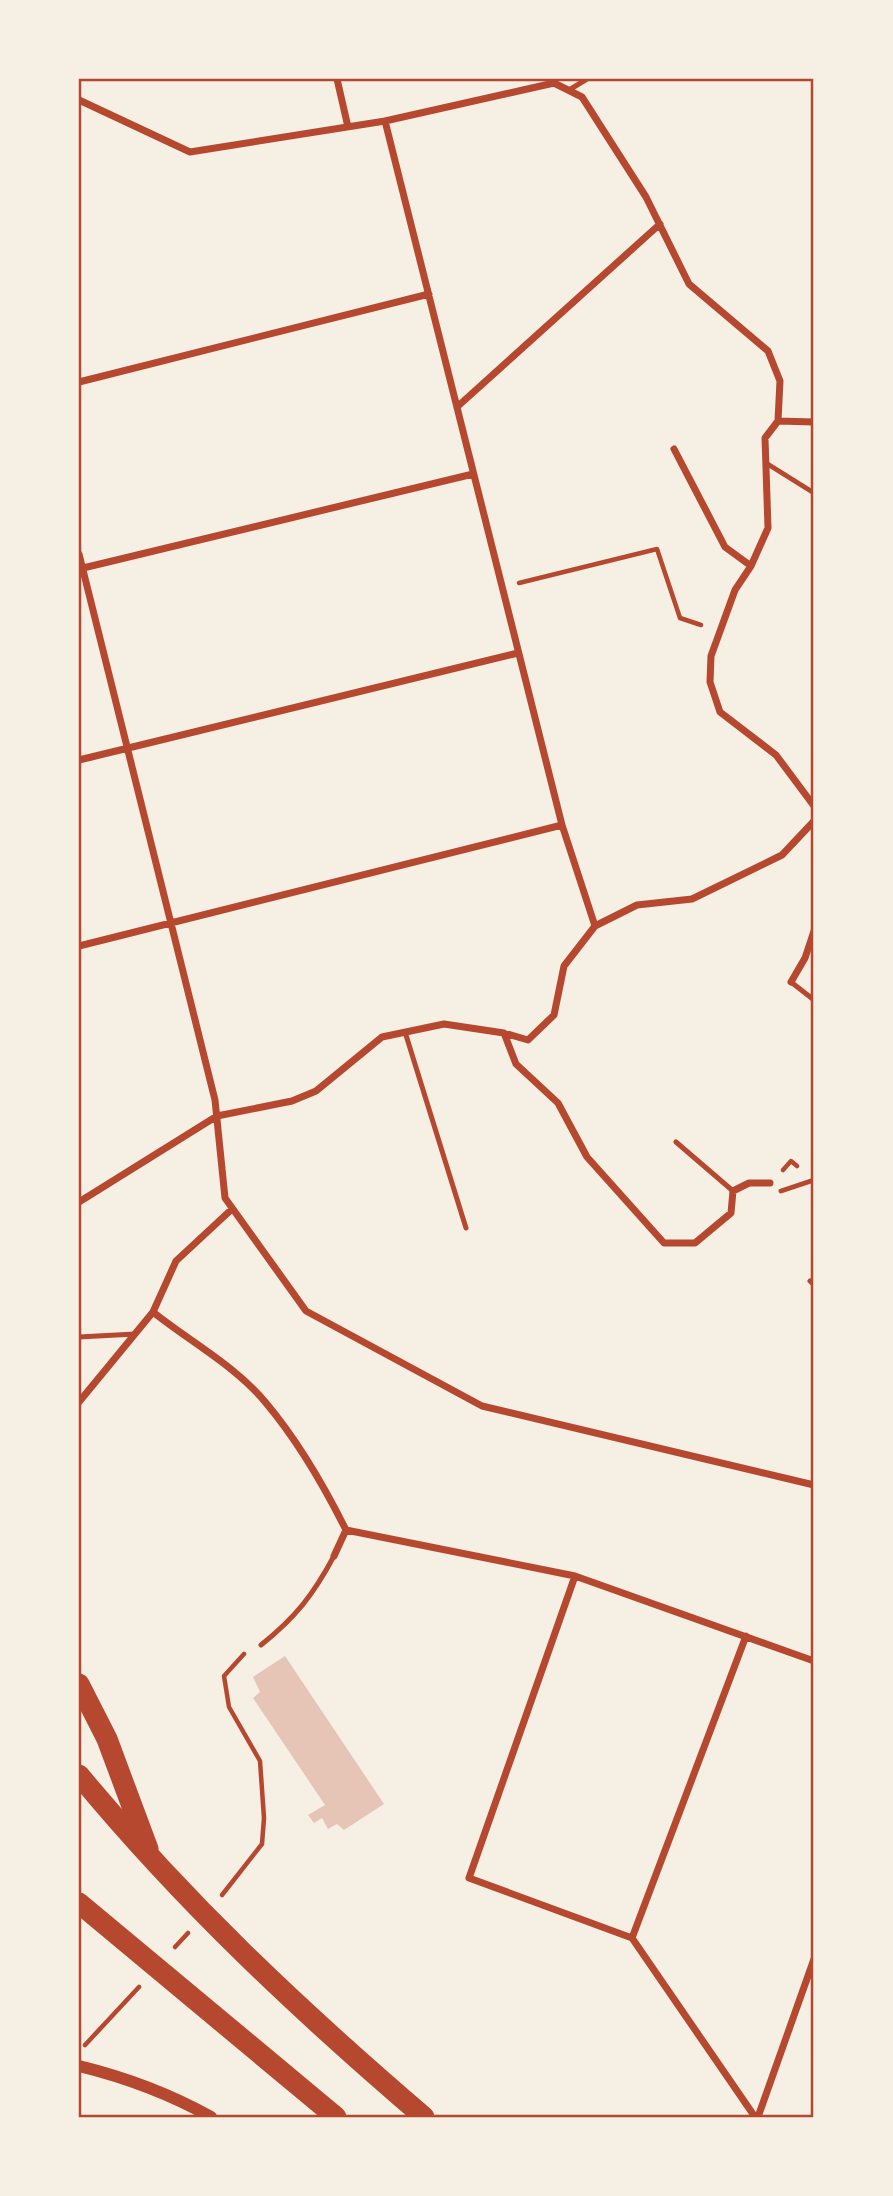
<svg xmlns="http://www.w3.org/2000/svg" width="893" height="2196" font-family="'IBM Plex Sans',sans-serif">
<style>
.building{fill:#e6c5b7}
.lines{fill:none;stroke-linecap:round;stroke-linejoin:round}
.path{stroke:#b5482f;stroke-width:4.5}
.service{stroke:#b5482f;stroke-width:5}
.minor{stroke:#b5482f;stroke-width:7}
.tertiary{stroke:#b5482f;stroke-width:12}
.motorway{stroke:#b5482f;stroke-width:21}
.neatline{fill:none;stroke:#b5482f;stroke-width:2.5}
</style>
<rect width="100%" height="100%" fill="#f6efe4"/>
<path class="building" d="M285,1656l99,148 -40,26 -7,-6 -9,5 -6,-11 -8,5 -6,-8 17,-10 -72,-107 7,-6 -7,-15z"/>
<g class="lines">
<path class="path" d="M519,583l138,-34 23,69 21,7
M783,1170l8,-9 6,5
M222,1895l40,-51 2,-26 -4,-57 -31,-54 -5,-31 20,-22
M175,1947l13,-14
M85,2045l54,-58"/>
<path class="service" d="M569,90l18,-11
M766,463l48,30
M791,982l23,18
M405,1032l61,196
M676,1142l57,49
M781,1191l33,-11
M810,1281l4,4
M79,1337l56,-3
M261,1645c35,-28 52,-50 73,-89"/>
<path class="minor" d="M337,79l11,48
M79,100l111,52 195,-31 169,-38 28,14 64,100 43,87 79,67 12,30 -2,40 -13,17 3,90 -17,38 -16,24 -24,66 -1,26 10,30 56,43 38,51
M385,121l177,704 33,101
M79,382l350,-88
M457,407l203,-183
M778,421l36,1
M674,449l51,98 26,19
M79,554l136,546 10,98 81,113 176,95 332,79
M79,569l394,-95
M79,760l439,-107
M79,946l483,-121
M791,982l14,-24 9,-27
M504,1033l12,31 42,39 29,54 77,86h31l36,-30 2,-22 16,-8h21
M79,1202l138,-86 75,-15 24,-10 66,-54 62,-13 60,9 24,7 26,-25 10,-49 31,-40 42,-21 55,-6 90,-44 32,-34
M153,1312c36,29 83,54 113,91 32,38 58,83 80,127l-12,26
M79,1402l74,-90 23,-51 56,-52
M346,1530l229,46 239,85
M575,1576l-106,302 163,60 123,179
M632,1938l114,-302
M758,2117l56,-158"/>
<path class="tertiary" d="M79,2066c45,11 91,28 132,51"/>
<path class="motorway" d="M79,1684l28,55 41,110
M79,1775c105,127 220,235 345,342
M79,1903l257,214"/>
</g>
<rect width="893" height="2196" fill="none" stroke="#f6efe4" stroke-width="161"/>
<rect x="80" y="80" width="732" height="2036" class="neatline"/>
</svg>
